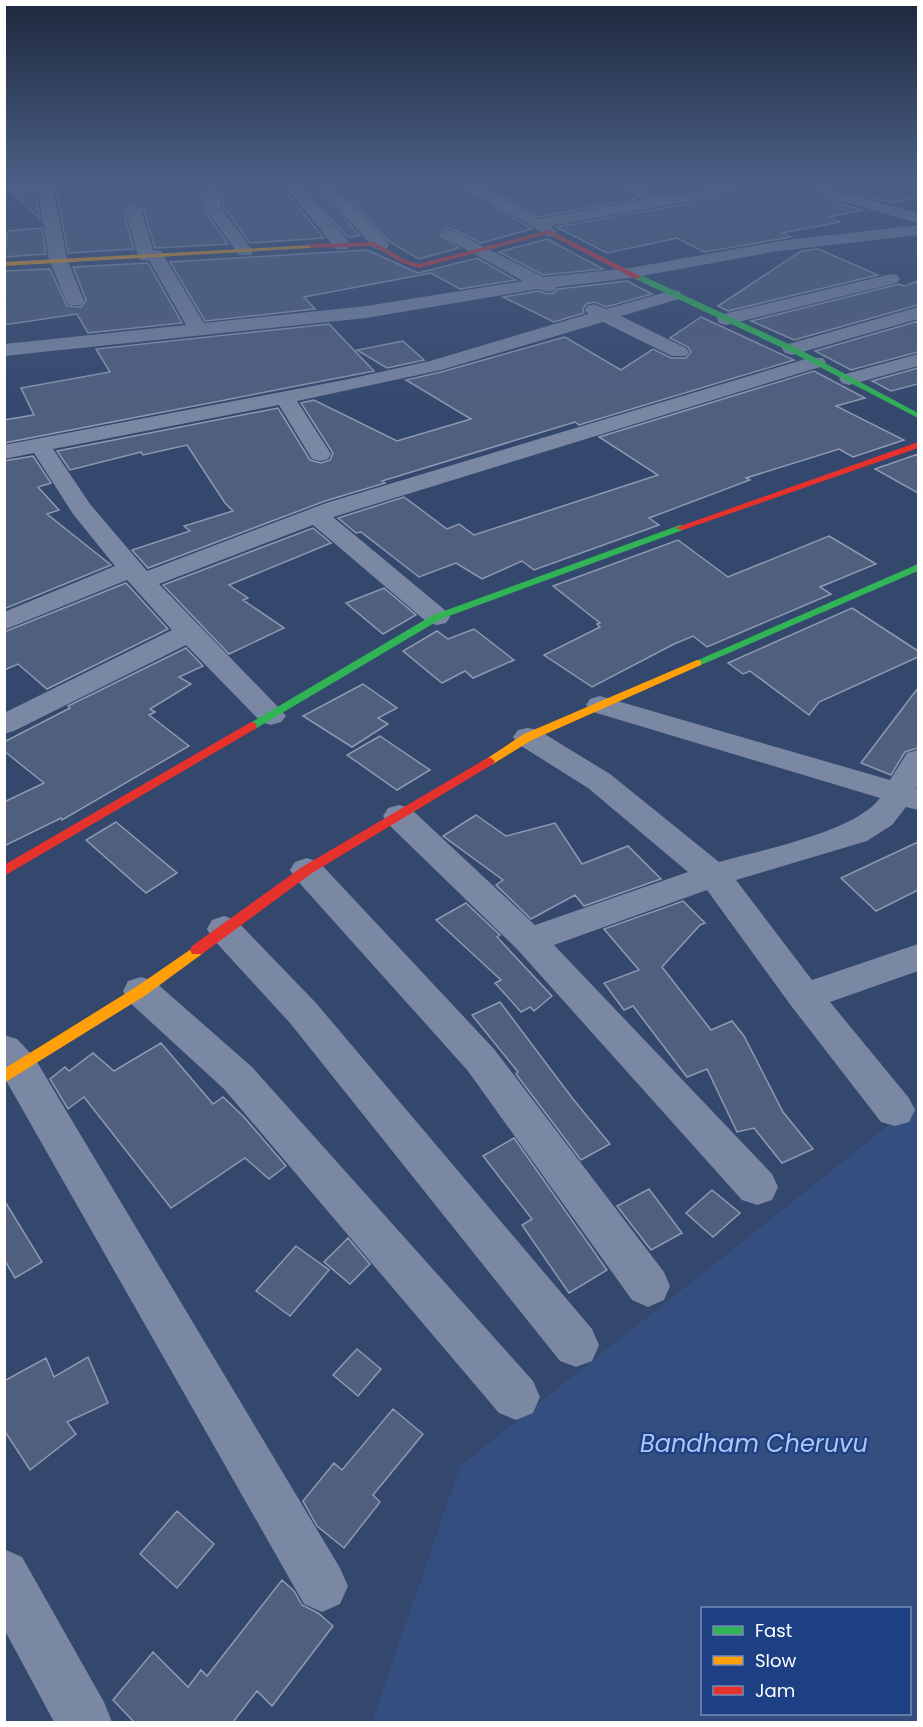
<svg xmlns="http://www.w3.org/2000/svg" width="923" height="1727" font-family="Poppins,sans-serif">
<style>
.water{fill:#354e80;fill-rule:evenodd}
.building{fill:#505f7e;stroke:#8e9ab1;stroke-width:1.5}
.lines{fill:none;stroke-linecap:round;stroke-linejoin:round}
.street{fill:#7b88a3;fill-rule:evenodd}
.fast{fill:#30b455;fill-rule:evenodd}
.slow{fill:#ff9f0a;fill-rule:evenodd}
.jam{fill:#e5322d;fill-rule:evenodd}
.labels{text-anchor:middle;stroke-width:4.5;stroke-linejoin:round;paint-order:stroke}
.near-water-label{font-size:24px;font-style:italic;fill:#afc6f2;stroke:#1d3f84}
</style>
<rect width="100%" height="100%" fill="#34476d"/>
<path class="water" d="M918,1102v620h-546l88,-256zM702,1608h208v106h-208z"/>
<path class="building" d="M135,178h137l11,10 41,50 -74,5 -26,-35 -4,-17 -11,-7 -9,6 4,19 24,35 -73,4 -11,-37 -11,-6 -9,8 10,36 -66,4 -12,-63 70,-6z
M295,178h13l52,58 -13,1z
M328,178h122l82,51 -51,14 -31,-15 -7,3 -2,5 18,12 -40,11 -29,-17z
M473,178h131l32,21 -97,18z
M629,178h104l-32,10 -41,7z
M837,178h81v19l-27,6 -53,-14 -4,-6z
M795,184l21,4 10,11 37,11 -34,7 11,5 -58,11 9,4 -87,15 -27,-14 -70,15 -51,-26 148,-26 43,-14z
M36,192l4,27 -26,-25z
M42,228l4,26 -42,3 4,-26z
M547,239l56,30 -60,6 -44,-23z
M818,249l60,26 -150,36 -10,-5 83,-55z
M367,250l51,23 59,-15 39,22 -56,9 -29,-16 -127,24 11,12 -110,12 -35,-59z
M148,263l34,60 -94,10 -11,-19 -73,11v-54l46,-2 17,37 14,1 5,-7 -13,-33z
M627,281l25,13 -46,13 -11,-5 -9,2 -3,5 1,4 -30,9 -51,-25 35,-6 10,3 6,-1 4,-4z
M918,281v24l-124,35 -43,-19 148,-37 5,2z
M701,317l93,43 -215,65 -4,-3 -193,59 3,2 -60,18 -177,67 -16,-18 58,-19 -6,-5 49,-15 -8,-8 -38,-58 -44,10 -2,-3 -71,18 -13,-19 221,-43 32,52 11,3 9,-3 3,-7 -32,-50 13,-3 83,41 74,-22 -65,-39 35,-8 124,-35 56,33 32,-21 18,9h15l5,-6 -3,-5 -18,-9z
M918,321v31l-67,18 -36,-19z
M329,324l45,47 -370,72v-23l30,-5 -13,-27 89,-16 -14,-23z
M403,341l21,19 -37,8 -30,-18z
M918,368v16l-27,7 -19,-10z
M814,371l51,27 -29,8 68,34 -51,17 -14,-8 -93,29 4,2 -101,38 10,7 -125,45 -12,-9 -40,18 -26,-16 -37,14 -58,-45 -5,1 -18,-15 66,-21 43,32 12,-5 15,11 184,-60 -59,-38z
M918,454v39l-43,-24z
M33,456l18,27 -13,4 21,23 -12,4 64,51 -107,44v-148z
M313,528l18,15 -102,42 19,13 -5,2 41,28 -55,26 -66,-69z
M829,536l47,28 -56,23 11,7 -124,53 -14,-11 -19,8 -82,43 -48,-32 56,-28 -3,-3 3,-1 -47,-37 125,-46 50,37z
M126,583l42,46 -121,60 -29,-25 -14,6v-38z
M384,588l32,27 -33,19 -37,-31z
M852,608l66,43v6l-99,45 -10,13 -59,-44 -7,3 -15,-11z
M474,629l40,31 -41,18 -8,-7 -23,12 -39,-32 34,-20 11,8z
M186,648l17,18 -24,11 12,7 -41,25 5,3 -6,3 40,31 -127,74 -1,-2 -57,28v-44l40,-19 -40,-32v-9l66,-34 -2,-2z
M363,684l34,24 -19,10 10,6 -36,23 -49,-31z
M918,688v60l-13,4 -14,23 -30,-12z
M380,736l50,34 -33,20 -50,-35z
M476,815l30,21 49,-13 27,41 46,-18 33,33 -77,27 -9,-11 -44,24 -35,-34 7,-5 -60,-44z
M116,822l61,51 -31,20 -60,-53z
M918,842v48l-42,21 -35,-33z
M683,901l22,22 -5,2 -38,42 49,63 21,-9 12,15 39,76 30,37 -31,14 -28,-35 -17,4 -30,-63 -20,8 -54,-71 -9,4 -20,-27 35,-13 -35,-41z
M466,903l34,32 -3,2 55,59 -18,15 -4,-4 -9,5 -26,-29 6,-3 -65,-60z
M500,1002l73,97 37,45 -29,16 -65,-86 2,-2 -46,-57z
M161,1043l52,61 10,-7 21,20 42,49 -17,13 -24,-21 -74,50 -87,-111 -16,12 -18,-30 15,-12 4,4 24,-18 21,18z
M514,1138l93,132 -38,23 -47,-68 10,-6 -49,-63z
M649,1189l33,44 -31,17 -34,-44z
M712,1190l28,23 -27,24 -27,-24z
M4,1200l38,62 -27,16 -11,-19z
M348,1238l22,26 -20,20 -26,-22z
M296,1246l33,24 -39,46 -34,-25z
M357,1349l24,20 -23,27 -25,-21z
M88,1357l20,46 -41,19 9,12 -46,36 -26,-40v-49l42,-23 8,19z
M393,1409l30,25 -50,61 7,7 -36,46 -27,-22 -14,-25 31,-38 8,7z
M177,1511l37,33 -37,44 -37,-34z
M282,1580l12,11 8,14 16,8 15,13 -61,80 -15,-15 -24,31h-99l-21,-22 40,-48 35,35 13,-17 6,6z"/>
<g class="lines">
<path class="street" d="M72,178h61l-7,4 -73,6 14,71 17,42 -3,4h-12l-3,-4 -17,-42 -11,-69 -34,3v-10z
M274,178l21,2 53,61 2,4 -2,4h-12l-51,-63z
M310,178h15l62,63 2,4 -2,4h-12z
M452,178h17l70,41 103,-19 -36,-22h18l36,19 42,-7 38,-12h95l-4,5 6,8 81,22v10l-91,-26 -10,-11 -22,-4 -48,3 -43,14 -153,27 6,6 -8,5z
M210,186l8,5 4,18 31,42 -2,4h-12l-33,-46 -4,-18z
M134,207l8,5 11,38 8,1 43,72 162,-17 157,-25 -78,-43 -2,-3 2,-3 6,-2 92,47 87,-9 149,-27 139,-16v10l-139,16 -149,27 -73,9 -3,4 -6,1 -10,-3 -172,29 -362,38v-12l182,-19 -37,-65h-9l-2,-4 -12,-44z
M891,274l6,1 3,4 -3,4 -171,42 -7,-2 -2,-4 2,-4z
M673,290l6,1 3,4 -3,4 -58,17 65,32 3,4 -3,4h-14l-69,-34 -162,48 -144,31 34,53 -3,5 -8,2 -8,-2 -33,-54 -226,44 37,55 57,67 179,-68 483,-145h14l3,4 -3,4 -490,151 113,94 4,6 -4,6 -9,2 -9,-2 -115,-98 -154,59 122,126 5,6 -5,6 -10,3 -10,-3 -75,-77 -172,86 -10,3v-21l168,-83 -45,-50 -123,50v-18l111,-46 -42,-52 -39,-61 -30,6v-14l345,-66 81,-18 158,-47 -3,-4 2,-4 7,-2 12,5z
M918,307v12l-126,36 -7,-2 -3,-4 3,-4z
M918,354v12l-69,19 -7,-2 -3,-4 3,-4z
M600,696l290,84 17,-27 11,-3v35l-2,3 2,1v21l-12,-3 -14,18 -25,16 -131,39 76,100 106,-36v27l-88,31 79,96 6,12 -6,12 -14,4 -14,-4 -89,-115 -85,-117 -153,55 218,229 6,13 -6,13 -15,5 -15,-5 -225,-251 -129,-125 -5,-8 5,-8 11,-3 11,3 125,117 153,-53 -100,-84 -70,-44 -5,-7 5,-7 10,-2 10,2 72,44 109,88c42,-12 136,-30 161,-64l-290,-87 -4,-6 4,-6z
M307,858l12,4 175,187 170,223 6,14 -6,14 -16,7 -16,-7 -164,-229 -173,-193 -5,-8 5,-8z
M224,916l12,4 80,83 276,326 7,16 -7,16 -16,6 -16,-6 -270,-338 -78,-85 -5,-9 5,-9z
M141,977l13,4 98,86 281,314 7,16 -7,16 -17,7 -17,-7 -275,-324 -96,-88 -5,-10 5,-10z
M4,1035l13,4 17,18 306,511 8,18 -8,18 -18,8 -18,-8 -300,-527z
M4,1549l18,8 82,145 8,20h-58l-50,-93z"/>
<path class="fast" d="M635,275h6l154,72 123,66v5l-129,-67 -154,-72z
M680,525l3,1v4l-242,89 -186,110h-8l-2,-3 188,-111z
M918,564v7l-217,94 -4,1 -6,-3z"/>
<path class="slow" d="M313,245l-2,3 -307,18v-4z
M697,660l4,1v4l-169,75 -39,24 -4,1 -6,-4 41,-27z
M197,945l5,1 2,4 -2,4 -56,41 -142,88v-14l132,-82z"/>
<path class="jam" d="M549,230l93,47 -7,2 -87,-45 -129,34 -16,-5 -30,-17 -62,2 -3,-2 3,-2 63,-2 33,19 12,3z
M918,442v6l-235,82 -8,-2z
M251,722l4,1 2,3 -2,3 -251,147v-11z
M489,757l6,4 -2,3 -181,109 -110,81h-10l-2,-4 2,-4 110,-79z"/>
</g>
<linearGradient id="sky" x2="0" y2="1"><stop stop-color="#1d273c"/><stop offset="0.42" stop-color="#4a5e84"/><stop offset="1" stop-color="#4a5e84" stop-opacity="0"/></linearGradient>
<rect width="923" height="420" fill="url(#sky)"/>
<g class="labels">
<g class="near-water-label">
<text x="754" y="1452">Bandham Cheruvu</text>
</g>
</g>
<rect width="923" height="1727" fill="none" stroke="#ffffff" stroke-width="12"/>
<rect x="701" y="1607" width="210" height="108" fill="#1d3f84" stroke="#778cb5" stroke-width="1.5"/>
<rect x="713" y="1626" width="30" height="9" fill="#30b455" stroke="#778cb5" stroke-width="1.5"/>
<text x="755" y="1637" font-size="18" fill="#ffffff">Fast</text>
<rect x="713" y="1656" width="30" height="9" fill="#ff9f0a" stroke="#778cb5" stroke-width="1.5"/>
<text x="755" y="1667" font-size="18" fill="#ffffff">Slow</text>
<rect x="713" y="1686" width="30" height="9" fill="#e5322d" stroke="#778cb5" stroke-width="1.5"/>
<text x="755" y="1697" font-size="18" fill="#ffffff">Jam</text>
</svg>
